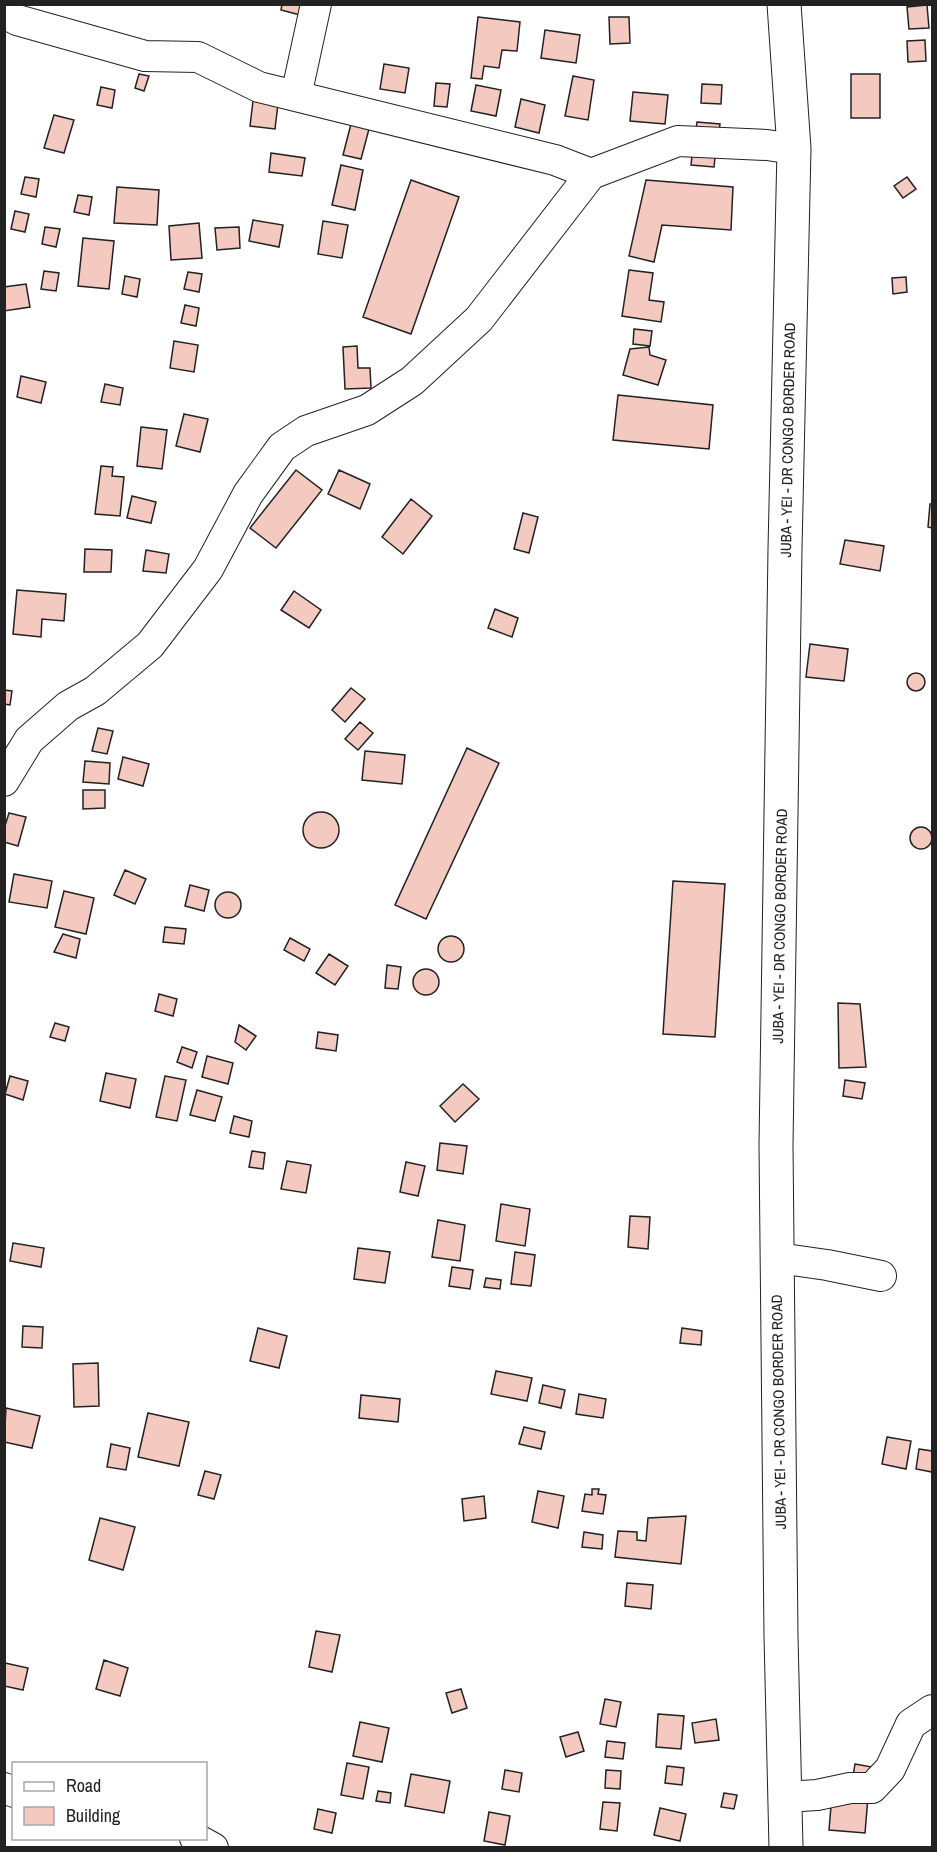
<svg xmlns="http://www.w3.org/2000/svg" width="937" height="1852" font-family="'Archivo Narrow',sans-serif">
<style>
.building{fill:#f3c9c0;stroke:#222;stroke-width:1.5}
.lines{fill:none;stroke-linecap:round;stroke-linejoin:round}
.street-casing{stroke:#222;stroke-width:32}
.primary-casing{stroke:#222;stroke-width:35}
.street{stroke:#fff;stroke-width:30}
.primary{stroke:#fff;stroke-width:33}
.labels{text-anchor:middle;stroke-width:4.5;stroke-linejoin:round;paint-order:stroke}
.street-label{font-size:15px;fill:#222;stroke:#fff}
</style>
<rect width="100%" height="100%" fill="#fff"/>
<path class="building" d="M282,4h25l-3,12 -23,-6z
M927,5l2,23 -20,1 -2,-22z
M478,17l42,5 -3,29 -15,-1 -3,18 -15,-2 -2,13 -11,-1z
M609,17h20l1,26 -20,1z
M545,30l35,5 -4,28 -35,-5z
M925,40l1,21 -18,1 -1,-21z
M384,64l25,4 -4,25 -25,-4z
M139,74l10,2 -5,15 -9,-3z
M851,74h29v44h-29z
M573,76l21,4 -6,40 -23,-4z
M436,83l14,1 -3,23 -13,-1z
M702,84l20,1 -1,19 -20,-1z
M476,85l25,5 -5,26 -25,-5z
M101,87l14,3 -3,18 -15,-3z
M633,92l35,3 -3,29 -35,-3z
M521,99l24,6 -6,28 -24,-6z
M253,101l25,3 -3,25 -25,-3z
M54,115l20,5 -10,33 -20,-5z
M697,122l23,2 -2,15 -23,-3z
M351,124l18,5 -8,30 -18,-4z
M693,146l23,2 -2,19 -23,-2z
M271,153l34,5 -3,18 -33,-4z
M341,165l22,5 -8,40 -23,-5z
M25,177l14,2 -3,18 -15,-3z
M907,177l9,12 -13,9 -9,-12z
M411,180l48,17 -48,137 -48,-17z
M646,180l87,7 -2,43 -69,-5 -8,37 -25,-6z
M117,187l42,3 -2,35 -43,-2z
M78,195l14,2 -3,18 -15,-3z
M15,211l14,3 -4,18 -14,-3z
M253,220l30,5 -4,22 -30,-6z
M323,221l25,4 -6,33 -24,-4z
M199,223l3,35 -31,2 -2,-34z
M45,227l15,2 -4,18 -14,-3z
M239,227l1,21 -23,2 -2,-22z
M83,238l31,3 -5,48 -31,-3z
M629,270l24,3 -4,27 15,2 -3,20 -39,-6z
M44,271l15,2 -3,18 -15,-2z
M188,272l14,2 -3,18 -15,-3z
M125,276l15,3 -3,18 -15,-3z
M906,277l1,15 -14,2 -1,-16z
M26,284l4,23 -26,4v-24z
M185,305l14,3 -3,18 -15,-3z
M634,329l18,2 -2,15 -17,-2z
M174,341l24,4 -4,27 -24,-4z
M357,346l1,22h12l1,20 -26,1 -2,-42z
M649,347l1,8 16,5 -8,25 -35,-10 7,-26z
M21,376l25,6 -5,21 -24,-6z
M105,384l18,4 -3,17 -19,-3z
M618,395l95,10 -4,44 -96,-9z
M184,414l24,5 -8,33 -24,-6z
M141,427l26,3 -5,39 -25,-3z
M101,466l12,1 -1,9 12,1 -4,39 -25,-2z
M296,470l26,20 -46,58 -26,-20z
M339,470l31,14 -10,25 -32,-15z
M132,496l24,6 -5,21 -24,-5z
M411,499l21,17 -29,38 -21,-17z
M930,504h2v24l-4,-1z
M523,513l15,4 -9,36 -15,-4z
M845,540l39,6 -4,25 -40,-7z
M85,549l27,1 -1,22h-27z
M146,550l23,4 -3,19 -23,-2z
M17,590l49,4 -2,27 -22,-2 -1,18 -28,-3z
M294,591l27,19 -12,18 -28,-18z
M495,609l23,9 -6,19 -24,-9z
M810,644l38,5 -4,32 -38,-4z
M907 682a9 9 0 1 1 18 0a9 9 0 1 1-18 0Z
M351,688l14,11 -20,23 -13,-12z
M4,690l8,1 -2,14 -6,-1z
M360,722l13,11 -15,17 -13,-11z
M98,728l15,3 -6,23 -15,-3z
M467,748l32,15 -73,156 -31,-14z
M365,751l40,4 -3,29 -40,-4z
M123,757l26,7 -6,22 -25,-7z
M85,761l25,2 -1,21 -26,-2z
M83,790h22v18l-22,1z
M303 830a18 18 0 1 1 36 0a18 18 0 1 1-36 0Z
M9,813l17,4 -8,29 -14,-4v-13z
M910 838a11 11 0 1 1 22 0a11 11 0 1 1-22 0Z
M125,870l21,9 -11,25 -21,-9z
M14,874l38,7 -5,27 -38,-6z
M673,881l52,3 -10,153 -52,-3z
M190,885l19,5 -5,21 -19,-5z
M64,891l30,7 -8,36 -31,-7z
M215 905a13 13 0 1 1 26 0a13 13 0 1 1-26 0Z
M165,927l21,2 -2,15 -21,-2z
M63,934l17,5 -4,19 -22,-6z
M438 949a13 13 0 1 1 26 0a13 13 0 1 1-26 0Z
M290,938l20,11 -6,12 -20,-11z
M329,954l19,12 -13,19 -19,-12z
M387,965l14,2 -3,22 -13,-1z
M413 982a13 13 0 1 1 26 0a13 13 0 1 1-26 0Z
M159,994l18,5 -4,17 -18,-5z
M838,1003l22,1 6,63 -27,1z
M55,1023l14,4 -4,14 -15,-4z
M239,1025l17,11 -10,14 -11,-8z
M318,1032l20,3 -2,16 -20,-3z
M182,1047l15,5 -5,16 -15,-6z
M207,1056l26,7 -5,21 -26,-7z
M106,1073l30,6 -6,29 -30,-7z
M10,1076l18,5 -5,19 -18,-6z
M165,1076l21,4 -9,41 -21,-4z
M845,1080l20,3 -3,16 -19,-3z
M463,1084l16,15 -24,23 -15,-16z
M197,1090l25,7 -7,24 -25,-6z
M234,1116l18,5 -3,16 -19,-4z
M440,1143l27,3 -4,28 -26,-4z
M252,1151l13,2 -2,16 -14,-2z
M287,1161l24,4 -5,28 -25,-4z
M406,1162l19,4 -7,30 -18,-4z
M501,1204l29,5 -5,37 -29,-5z
M630,1216l20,1 -2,32 -20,-2z
M438,1220l27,5 -5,36 -28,-4z
M13,1243l31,5 -3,19 -31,-6z
M358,1248l32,4 -5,31 -31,-4z
M515,1252l20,3 -4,31 -20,-2z
M452,1267l21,3 -3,19 -21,-3z
M486,1278l15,2 -1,9 -16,-2z
M23,1326l20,1 -1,21 -20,-1z
M258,1328l29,8 -8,32 -29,-7z
M682,1328l20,3 -1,14 -21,-2z
M98,1363l1,43 -25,1 -1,-43z
M496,1371l36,7 -5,23 -36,-7z
M543,1385l22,5 -4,18 -22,-5z
M579,1394l27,5 -3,19 -27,-4z
M361,1395l39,4 -2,23 -39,-4z
M6,1408l34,8 -8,32 -28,-6z
M148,1413l41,9 -10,44 -41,-9z
M524,1427l21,5 -4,17 -22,-5z
M887,1437l24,4 -5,28 -24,-5z
M111,1444l19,4 -4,22 -19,-3z
M919,1449l13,2v21l-16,-3z
M205,1471l16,4 -7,24 -16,-4z
M592,1489h7l-1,5 8,1 -3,19 -21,-3 3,-17 7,1z
M538,1491l26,5 -6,32 -26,-6z
M484,1496l2,22 -22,3 -2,-22z
M686,1516l-5,48 -66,-7 3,-26 19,1v8l9,1 2,-23z
M100,1518l35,9 -12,43 -34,-10z
M584,1532l19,3 -1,14 -20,-2z
M627,1583l26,2 -2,24 -26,-3z
M316,1631l24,4 -8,37 -23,-5z
M104,1660l24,8 -8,28 -24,-7z
M5,1663l23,5 -5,22 -19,-4z
M461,1689l6,19 -15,5 -6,-20z
M605,1699l16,3 -5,25 -16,-3z
M658,1714l26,2 -3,33 -25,-2z
M716,1719l3,21 -24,3 -3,-20z
M360,1722l29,6 -7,34 -29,-6z
M578,1732l6,19 -18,6 -6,-20z
M607,1741l18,2 -2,16 -18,-2z
M347,1763l22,4 -6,32 -22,-4z
M855,1764l17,3 -3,18 -17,-3z
M667,1766l17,2 -2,17 -17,-2z
M505,1770l17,3 -3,19 -17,-3z
M606,1770l15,1 -1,18 -15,-1z
M411,1774l39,7 -6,32 -39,-7z
M378,1791l13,2 -1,10 -14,-2z
M724,1793l13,2 -3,14 -13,-2z
M832,1794l36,3 -3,36 -36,-3z
M603,1802l17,1 -3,28 -17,-2z
M660,1808l26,6 -6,27 -26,-6z
M318,1809l18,4 -4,20 -18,-4z
M489,1812l21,4 -5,29 -21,-4z"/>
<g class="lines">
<defs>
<path id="street" d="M4,13l13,7 128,36 53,1 61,30 296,73 36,14 87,-33 89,4 27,4
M296,96l20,-92
M4,781l25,-41 39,-34 27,-15 55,-46 58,-76 40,-75 34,-47 24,-16 61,-21 45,-29 67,-62 112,-145
M778,1258l49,7 54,11
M4,1788l10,4
M785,1797l32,-2 33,-7h22l18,-19 21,-45 21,-14
M195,1838l18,10"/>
<path id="primary" d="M784,4l10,145 -9,400 -9,596 5,491 5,212"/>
</defs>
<use href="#street" class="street-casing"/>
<use href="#primary" class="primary-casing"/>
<use href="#street" class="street"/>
<use href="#primary" class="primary"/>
</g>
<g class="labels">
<g class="street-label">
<text transform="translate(788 440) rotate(-89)" y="5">JUBA - YEI - DR CONGO BORDER ROAD</text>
<text transform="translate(780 926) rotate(-89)" y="5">JUBA - YEI - DR CONGO BORDER ROAD</text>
<text transform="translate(779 1412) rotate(-91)" y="5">JUBA - YEI - DR CONGO BORDER ROAD</text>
</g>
</g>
<rect width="937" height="1852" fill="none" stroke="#222222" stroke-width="12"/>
<rect x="12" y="1762" width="195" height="78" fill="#ffffff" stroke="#a7a7a7" stroke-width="1.5"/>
<rect x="24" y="1782" width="30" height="9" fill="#ffffff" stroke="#a7a7a7" stroke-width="1.5"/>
<text x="66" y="1792" font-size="18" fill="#222222">Road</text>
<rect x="24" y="1807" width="30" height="18" fill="#f3c9c0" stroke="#a7a7a7" stroke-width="1.5"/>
<text x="66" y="1822" font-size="18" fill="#222222">Building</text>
</svg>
